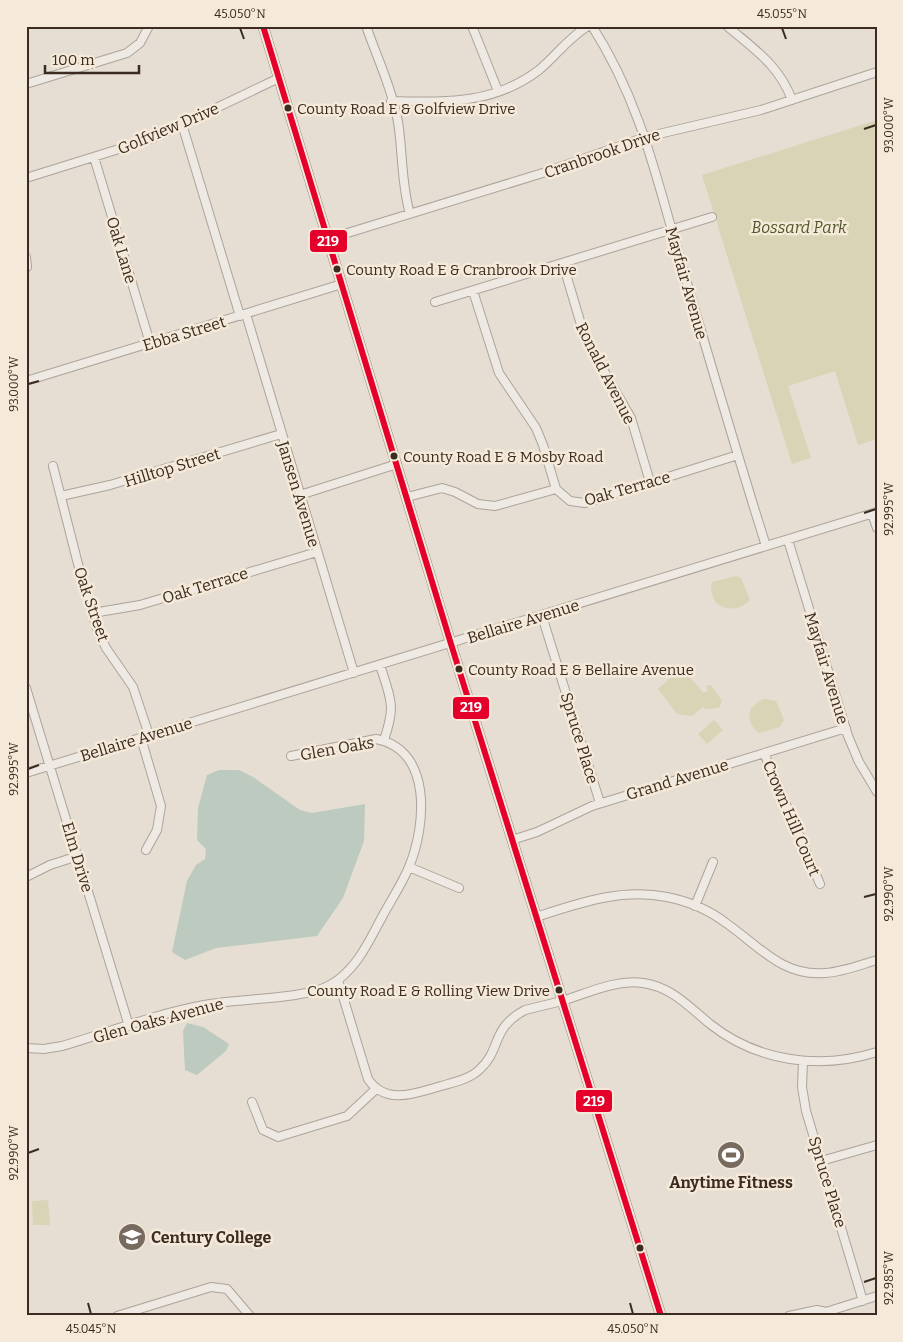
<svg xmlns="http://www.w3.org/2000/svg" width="903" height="1342" font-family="Bitter,serif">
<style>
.green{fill:#d8d4b5}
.water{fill:#bccac0}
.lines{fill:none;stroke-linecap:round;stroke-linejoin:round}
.minor-casing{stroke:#aca39a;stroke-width:10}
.major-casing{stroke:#918981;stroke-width:11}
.minor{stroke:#eee9e3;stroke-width:8}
.major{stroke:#e5ded5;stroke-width:9}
.bus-1-casing{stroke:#f5ead9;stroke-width:10}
.bus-1{stroke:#e4002b;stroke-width:6}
.ticks{fill:none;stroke:#3b2b21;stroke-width:2}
.bus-dot{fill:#3b2b21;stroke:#f5ead9;stroke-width:2}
.labels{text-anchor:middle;stroke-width:5;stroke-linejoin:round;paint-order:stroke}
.bus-label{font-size:15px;fill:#3b2b21;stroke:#f5ead9;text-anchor:start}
.street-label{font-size:16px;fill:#3b2b21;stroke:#f5ead9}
.park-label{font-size:16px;font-style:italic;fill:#515729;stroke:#f5ead9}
.poi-label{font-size:16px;font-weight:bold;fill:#3b2b21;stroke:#f5ead9}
.line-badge{stroke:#f5ead9;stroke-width:2}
.badge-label{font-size:14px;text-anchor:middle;font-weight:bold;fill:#fff}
.neatline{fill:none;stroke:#3b2b21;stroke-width:2}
.ticks-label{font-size:12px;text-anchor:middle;fill:#3b2b21}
</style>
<rect width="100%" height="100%" fill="#e6ded2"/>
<path class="green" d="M877,120v319l-19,6 -23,-74 -47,15 23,72 -19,6 -90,-289z
M736,576l5,2 9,22c-16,17 -44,7 -38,-18z
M681,668l23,25 4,-3 -2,-4 5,-1 11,16 -3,7 -14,1 -2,-2 -11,9 -15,-2 -19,-25z
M765,699l11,2 8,19 -4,7 -21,6c-15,-11 -12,-29 6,-34z
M714,720l9,10 -16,14 -9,-10z
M48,1200l2,25h-17l-1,-24z"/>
<path class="water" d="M219,770h20l14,7 47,33 12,3 53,-9 -1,37 -21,57 -26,38 -101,12 -31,12 -13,-8 15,-71 9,-16 9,-6 1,-10 -9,-9 1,-32 9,-33z
M187,1023l16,4 26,17 -3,7 -29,24 -12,-5 -2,-39z"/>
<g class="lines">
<defs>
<path id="minor" d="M366,26c11,31 26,63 32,96 5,31 3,61 12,92
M472,26l26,65
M592,26c48,75 64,150 88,233 28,96 56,192 86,287
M727,26c28,24 52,39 65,74
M26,84l101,-31 13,-10 9,-17
M391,101c54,1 102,4 148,-31 17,-14 29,-32 49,-44
M182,124l58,192
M94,157l56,186
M26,178l125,-39 128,-61
M328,239l218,-67 100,-35 115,-27 116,-38
M26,257l1,10
M563,264l22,74 46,80 19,64
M473,291l26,82 37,55 7,17 13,44
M435,302l277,-85
M246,314l108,359
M26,381l316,-97
M53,466l25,98 18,62 10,22 27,39 16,48
M556,489l14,12 15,2 153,-48
M300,495l97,-31
M61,496l49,-11 171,-51
M407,497l35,-9 13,4 23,12 17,2 61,-17
M872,514l5,14
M788,540l60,196 11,26 18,30
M93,613l47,-8 177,-53
M542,616l58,187
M380,665c11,35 16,40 4,75
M26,688l103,338
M141,738l20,68 -4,24 -11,20
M764,753l56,131
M26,773l851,-261
M512,840l25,-8 55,-26 254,-78
M409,867l50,21
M26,877l24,-12 28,-9
M695,906l18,-44
M536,917c43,-14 85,-29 131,-20 20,4 42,13 59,26 32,22 56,54 99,50 18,-1 35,-8 52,-13
M338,980l30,99c18,27 48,14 73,7 14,-4 29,-7 39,-17 22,-20 10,-40 45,-59 12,-3 25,-6 37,-9 26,-8 54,-22 81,-18 29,4 46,24 67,41 48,38 110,46 167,28
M26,1048l18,1 18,-3c47,-14 94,-32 142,-41 34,-7 99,-5 126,-20 26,-14 39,-44 52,-68 9,-17 20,-33 27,-50 17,-41 24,-117 -33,-128l-85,17
M803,1061l-1,26 4,24 57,190
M252,1102l11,28 15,7 69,-21 29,-27
M821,1161l56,-16
M117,1316l94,-29 16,2 23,27
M789,1316l28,-6 9,2
M822,1316l4,-4 51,-16"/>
<path id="major" d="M263,26l188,618 210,672"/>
</defs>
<use href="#minor" class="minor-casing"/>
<use href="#major" class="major-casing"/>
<use href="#minor" class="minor"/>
<use href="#major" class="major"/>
<defs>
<path id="bus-1" d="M263,26l188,618 210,672"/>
</defs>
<use href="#bus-1" class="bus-1-casing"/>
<use href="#bus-1" class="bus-1"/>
</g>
<path class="ticks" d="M240,28l4,11M782,28l4,11M864,129l12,-4M28,384l11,-3M864,513l12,-4M28,769l11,-4M864,897l12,-3M28,1153l11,-4M864,1282l12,-4M88,1303l3,11M630,1303l3,11"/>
<defs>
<symbol id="stadium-disc" viewBox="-11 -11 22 22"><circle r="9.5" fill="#776a5f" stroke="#f5ead9"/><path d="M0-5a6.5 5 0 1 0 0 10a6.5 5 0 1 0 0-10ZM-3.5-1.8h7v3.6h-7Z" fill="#fff"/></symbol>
<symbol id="university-disc" viewBox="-11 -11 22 22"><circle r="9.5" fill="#776a5f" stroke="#f5ead9"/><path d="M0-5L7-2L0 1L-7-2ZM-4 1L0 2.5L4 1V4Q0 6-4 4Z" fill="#fff"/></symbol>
</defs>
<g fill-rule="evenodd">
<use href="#stadium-disc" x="715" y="1139" width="32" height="32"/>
<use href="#university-disc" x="116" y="1221" width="32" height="32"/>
</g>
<g class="bus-dot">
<circle cx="288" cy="108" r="4.5"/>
<circle cx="337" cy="269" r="4.5"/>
<circle cx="394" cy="456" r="4.5"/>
<circle cx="459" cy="669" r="4.5"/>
<circle cx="559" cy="990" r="4.5"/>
<circle cx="640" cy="1248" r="4.5"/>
</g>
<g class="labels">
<g class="bus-label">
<text x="297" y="114">County Road E &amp; Golfview Drive</text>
<text x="346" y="275">County Road E &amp; Cranbrook Drive</text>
<text x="403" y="462">County Road E &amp; Mosby Road</text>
<text x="468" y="675">County Road E &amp; Bellaire Avenue</text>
<text x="550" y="996" text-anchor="end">County Road E &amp; Rolling View Drive</text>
</g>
<g class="street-label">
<text transform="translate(168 128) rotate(-23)" y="6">Golfview Drive</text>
<text transform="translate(602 153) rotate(-19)" y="6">Cranbrook Drive</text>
<text transform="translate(122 250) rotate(73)" y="6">Oak Lane</text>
<text transform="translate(687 283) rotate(74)" y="6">Mayfair Avenue</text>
<text transform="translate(184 333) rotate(-17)" y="6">Ebba Street</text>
<text transform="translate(606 373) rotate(63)" y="6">Ronald Avenue</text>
<text transform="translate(172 467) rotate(-17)" y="6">Hilltop Street</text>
<text transform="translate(627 488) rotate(-16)" y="6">Oak Terrace</text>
<text transform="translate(299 494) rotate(73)" y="6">Jansen Avenue</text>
<text transform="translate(205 585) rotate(-17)" y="6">Oak Terrace</text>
<text transform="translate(92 604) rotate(71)" y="6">Oak Street</text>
<text transform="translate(523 621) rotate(-17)" y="6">Bellaire Avenue</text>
<text transform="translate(827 668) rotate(73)" y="6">Mayfair Avenue</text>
<text transform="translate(580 738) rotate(73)" y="6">Spruce Place</text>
<text transform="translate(136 739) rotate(-17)" y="6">Bellaire Avenue</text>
<text transform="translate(337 748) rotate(-10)" y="6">Glen Oaks</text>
<text transform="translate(677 779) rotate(-17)" y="6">Grand Avenue</text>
<text transform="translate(792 818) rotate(67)" y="6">Crown Hill Court</text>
<text transform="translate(78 857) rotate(73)" y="6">Elm Drive</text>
<text transform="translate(158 1020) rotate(-15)" y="6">Glen Oaks Avenue</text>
<text transform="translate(828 1182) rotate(73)" y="6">Spruce Place</text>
</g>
<g class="park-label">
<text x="799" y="233">Bossard Park</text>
</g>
<g class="poi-label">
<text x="731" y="1188">Anytime Fitness</text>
<text x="151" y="1243" text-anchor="start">Century College</text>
</g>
</g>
<g class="line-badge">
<rect x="309" y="229" width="39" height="24" rx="5" fill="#e4002b"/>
<rect x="452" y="696" width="38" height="24" rx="5" fill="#e4002b"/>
<rect x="575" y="1089" width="38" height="24" rx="5" fill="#e4002b"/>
</g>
<g class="badge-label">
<text x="328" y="246">219</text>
<text x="471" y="712">219</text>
<text x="594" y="1106">219</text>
</g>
<rect width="903" height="1342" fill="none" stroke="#f5ead9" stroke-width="55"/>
<path d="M45 65v8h94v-8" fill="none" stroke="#3b2b21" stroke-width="2.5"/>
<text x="52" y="65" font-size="15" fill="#3b2b21" stroke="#f5ead9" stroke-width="4" paint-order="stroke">100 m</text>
<rect x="28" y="28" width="848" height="1286" class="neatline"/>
<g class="ticks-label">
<text x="240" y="18">45.050°N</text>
<text x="782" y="18">45.055°N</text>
<text transform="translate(889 125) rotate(-90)" y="4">93.000°W</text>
<text transform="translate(14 384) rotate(-90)" y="4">93.000°W</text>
<text transform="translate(889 509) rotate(-90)" y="4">92.995°W</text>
<text transform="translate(14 769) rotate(-90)" y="4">92.995°W</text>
<text transform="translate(889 894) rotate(-90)" y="4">92.990°W</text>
<text transform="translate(14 1153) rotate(-90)" y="4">92.990°W</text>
<text transform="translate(889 1278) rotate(-90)" y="4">92.985°W</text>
<text x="91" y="1333">45.045°N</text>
<text x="633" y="1333">45.050°N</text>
</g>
</svg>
